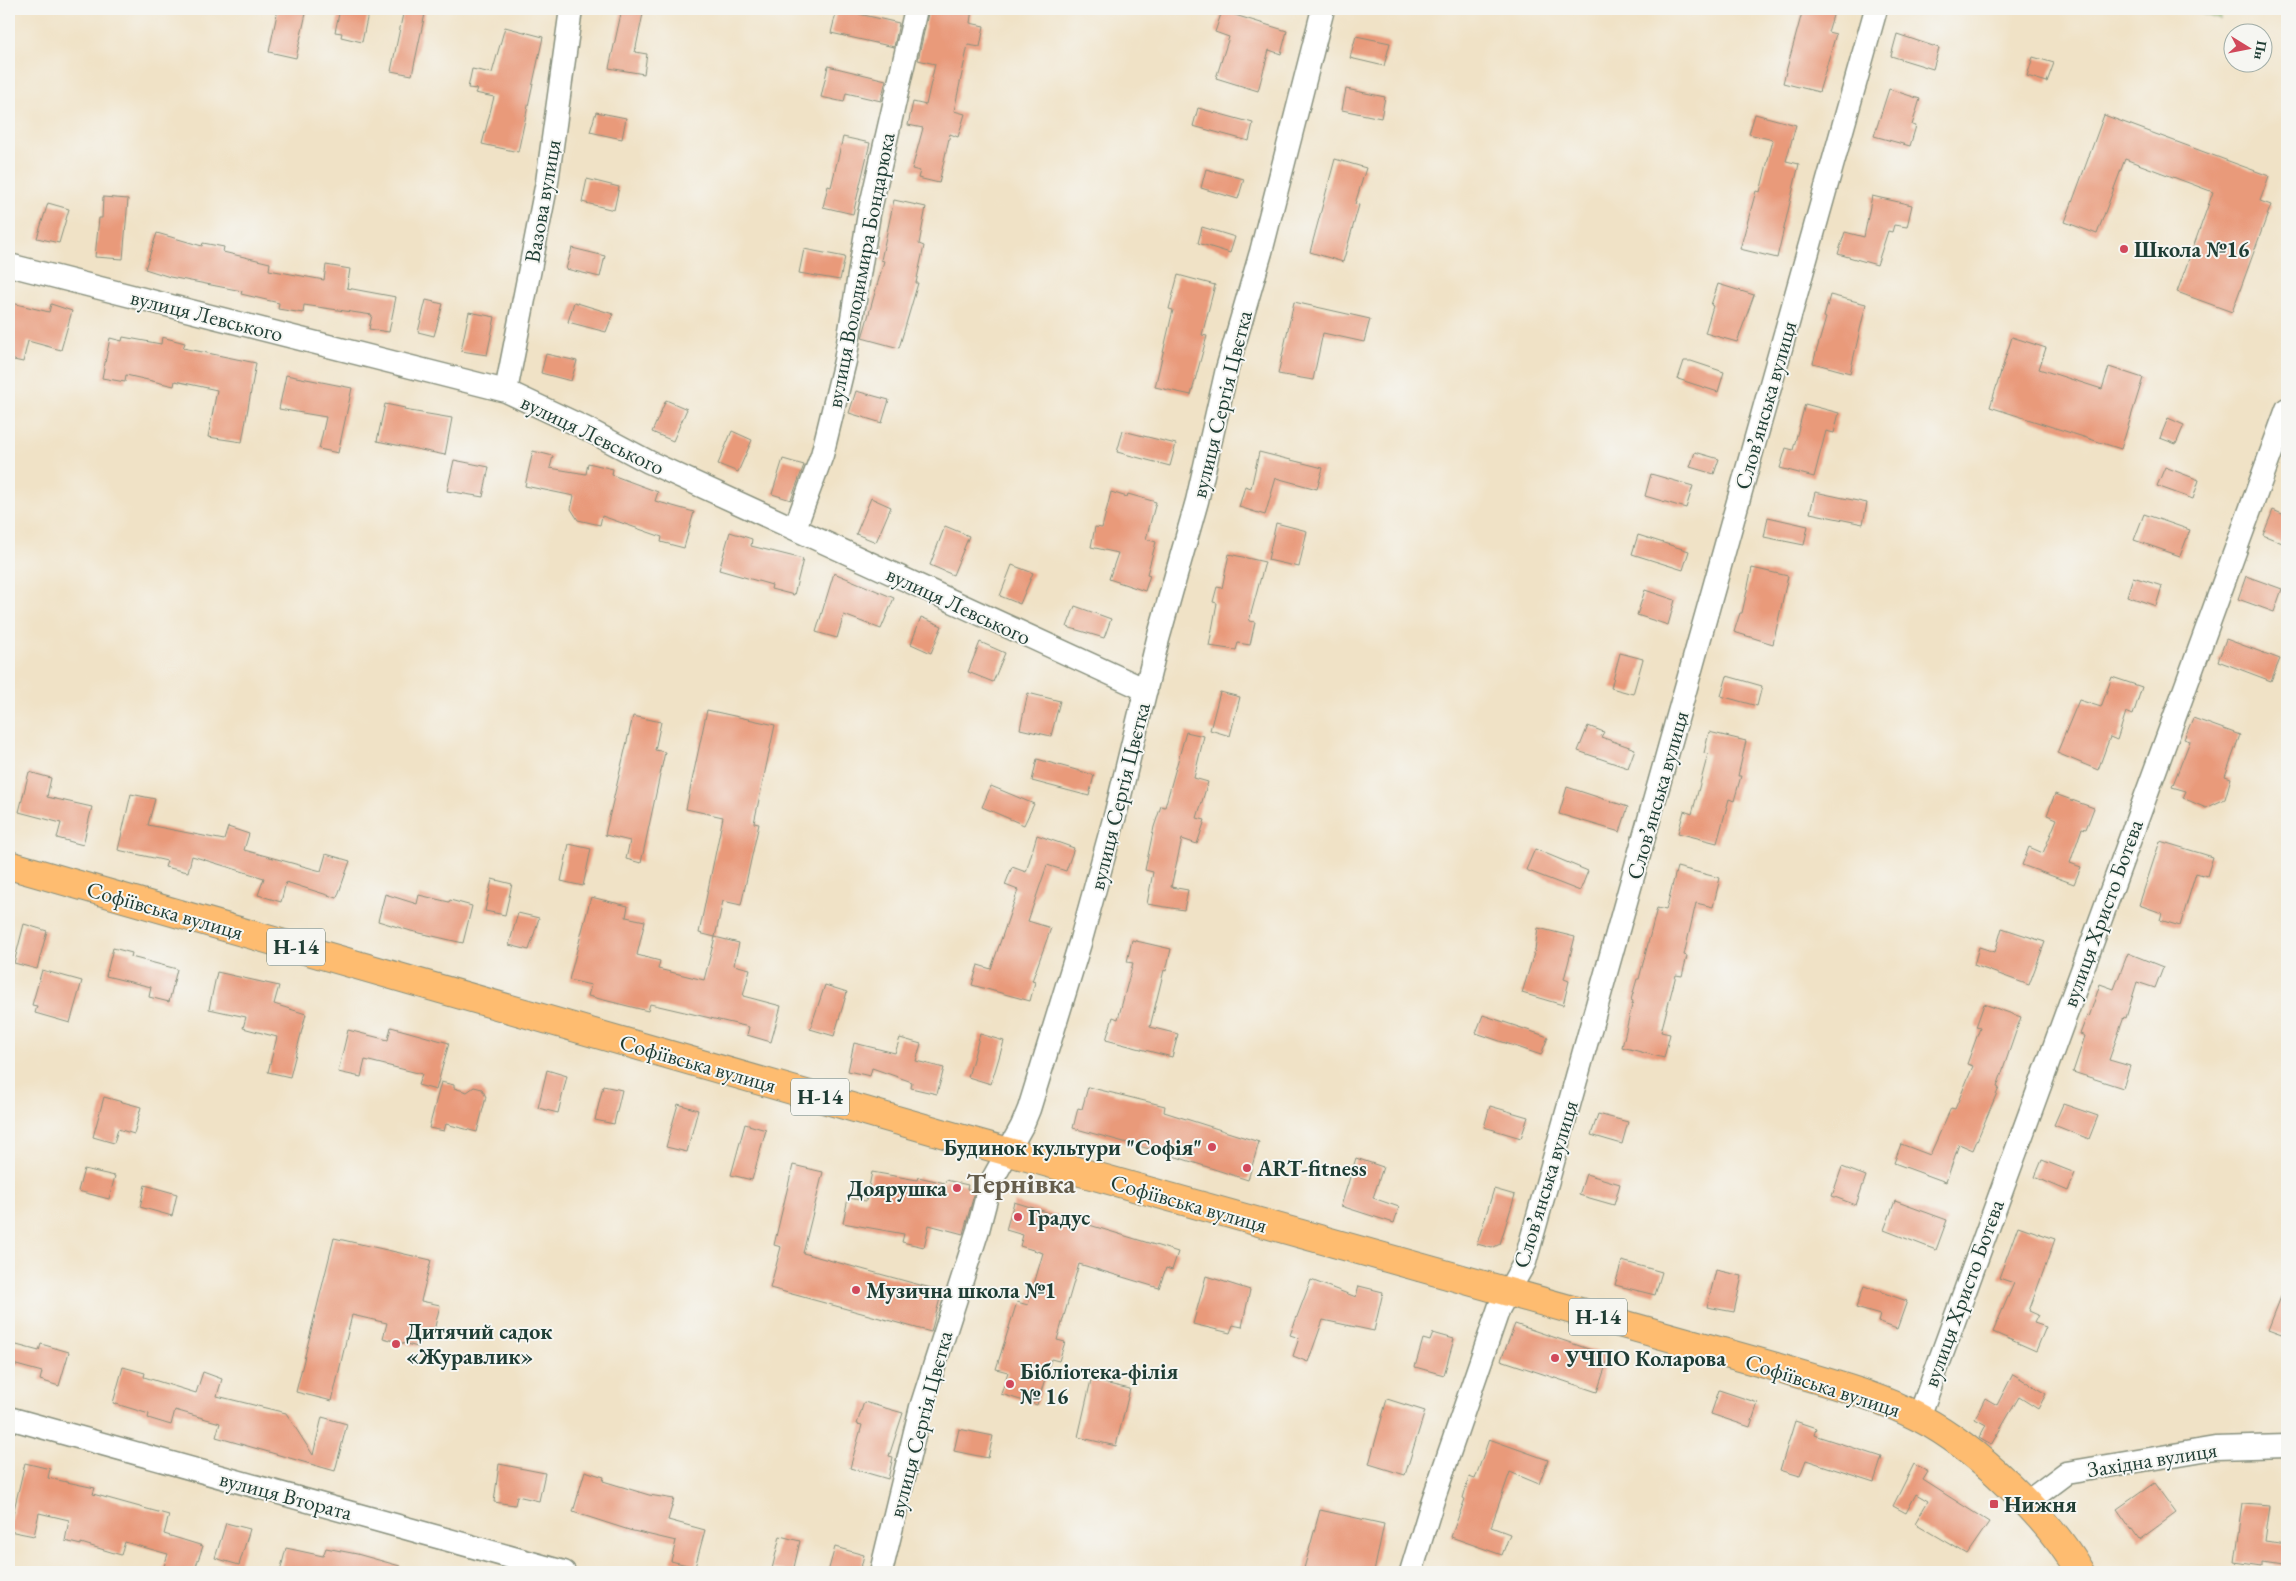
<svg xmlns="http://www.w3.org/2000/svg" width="2296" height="1581" font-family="'EB Garamond',serif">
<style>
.pitch{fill:#a0c56f;stroke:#608152}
.building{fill:#e99a7a}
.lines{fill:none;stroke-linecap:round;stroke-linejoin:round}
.minor-casing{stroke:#88907d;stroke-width:25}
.major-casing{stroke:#88907d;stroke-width:30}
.minor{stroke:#fff;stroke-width:22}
.major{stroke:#febc70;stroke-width:28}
.poi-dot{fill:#d1495b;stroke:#f6f6f2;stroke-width:2}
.labels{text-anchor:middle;stroke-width:4;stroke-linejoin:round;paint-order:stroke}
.shield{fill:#f6f6f2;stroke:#60746d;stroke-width:1}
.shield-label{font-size:21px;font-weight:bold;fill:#1f3d34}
.street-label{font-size:22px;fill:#1f3d34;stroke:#f6f6f2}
.poi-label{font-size:22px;font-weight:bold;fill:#1f3d34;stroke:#f6f6f2;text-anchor:start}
.district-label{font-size:28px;font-weight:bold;fill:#665e4c;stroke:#f6f6f2}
</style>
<rect width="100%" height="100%" fill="#f6f6f2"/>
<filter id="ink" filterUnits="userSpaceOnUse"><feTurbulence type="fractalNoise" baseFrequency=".02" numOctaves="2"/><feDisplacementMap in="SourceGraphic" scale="10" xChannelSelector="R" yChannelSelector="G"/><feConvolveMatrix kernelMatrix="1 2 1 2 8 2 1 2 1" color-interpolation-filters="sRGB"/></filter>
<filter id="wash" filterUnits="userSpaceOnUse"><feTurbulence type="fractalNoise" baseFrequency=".0096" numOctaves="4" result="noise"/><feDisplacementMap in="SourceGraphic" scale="20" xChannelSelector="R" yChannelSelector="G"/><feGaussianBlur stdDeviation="1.12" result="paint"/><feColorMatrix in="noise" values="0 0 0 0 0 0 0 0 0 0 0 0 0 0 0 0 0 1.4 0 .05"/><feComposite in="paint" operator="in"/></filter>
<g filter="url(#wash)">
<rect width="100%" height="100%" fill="#f0e2c6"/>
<path class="pitch" d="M2187,9h37l-4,11z"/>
<g id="blocks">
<path class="building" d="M278,9h29l-11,49 -27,-6z
M340,9h29l-7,33 -21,-5 1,-4 -7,-1z
M404,9h22l-14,66 -21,-4z
M622,9h22l-9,43 12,2 -3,20 -35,-6z
M837,9l62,14 -5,24 -63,-14z
M929,9h43l-2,14 14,3 -4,21 -12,-2 -14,66 11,3 -7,23 -8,-3 -11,49 -21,-5 2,-7 -8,-2 11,-41 -15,-3 5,-23 13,3 9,-41 -17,-4z
M1803,9h32l-7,23 8,2 -17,58 -36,-9z
M1222,11l65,20 -6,23 -12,-4 -11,41 -42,-13 13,-41 -14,-5z
M505,27l38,10 -25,115 -36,-8 12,-47 -19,-4 2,-4 -9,-1 4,-19 20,4z
M1897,34l42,14 -6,21 -42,-13z
M1356,36l34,7 -6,23 -34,-8z
M2033,57l21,6 -7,19 -20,-6z
M828,66l58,14 -5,21 -35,-8 -2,9 -23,-5z
M1346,89l39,8 -4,21 -39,-8z
M1889,89l31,10 -8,26 4,1 -6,20 -36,-10z
M1198,108l55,15 -4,18 -56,-15z
M596,112l30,6 -4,21 -32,-7z
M1755,114l41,11 -10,36 13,3 -22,94 -37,-9 16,-58 4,1 13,-52 -24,-6z
M2104,115l165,61 -9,25 11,4 -39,107 -55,-20 36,-100 -88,-33 -28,75 -32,-12z
M843,137l27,6 -17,71 -30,-7 5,-21 3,1z
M1335,159l31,9 -11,36 4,1 -16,57 -33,-10z
M1206,169l38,10 -6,20 -37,-11z
M587,179l32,8 -5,23 -32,-8z
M1872,196l40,9 -5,22 -13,-2 -2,7 -4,-1 -11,34 -39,-11 7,-22 19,5z
M103,197l25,2 -5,60 -28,-2 4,-39h3z
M894,200l32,7 -7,37 5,2 -8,37h2l-19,65 -37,-10 22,-77 -3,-1z
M48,203l21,6 -10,34 -22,-5z
M1202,227l33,10 -5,16 -32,-10z
M157,233l45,13 1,-3 21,4 -1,5 47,11 -1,7 55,10 2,-15 24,4 -3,19 49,9 -7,35 -20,-3 3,-14 -68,-10 -1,8 -25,-4 1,-6 -38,-9 1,-3 -72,-14 -25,-8z
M572,248l33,8 -5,21 -34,-8z
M804,249l41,8 -5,23 -41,-7z
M1178,275l37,10 -13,50 5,1 -16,59 -36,-8 18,-77 -4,-1z
M1718,284l36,11 -17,47 -32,-9 8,-27 -2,-1z
M1830,295l36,9 -16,69 -37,-10 13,-45 -2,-1z
M426,300l17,4 -9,32 -16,-4z
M574,302l39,12 -7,18 -38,-10z
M1294,302l76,17 -6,23 -41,-9 -10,47 -35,-6z
M12,303l37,9 2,-8 21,7 -11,39 -33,-9 -5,21 -14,-3v-43z
M469,312l26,5 -8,38 -26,-4z
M123,337l38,7 1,-7 23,6 -2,5 73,15 -14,79 -34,-5 9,-47 -42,-9 -1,5 -48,-11 -1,7 -23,-4 8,-40 12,3z
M2012,337l34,11 -7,21 63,20 7,-22 34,11 -22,71 -131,-42z
M546,354l31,7 -6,20 -30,-8z
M1684,361h7l33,11 -6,20 -40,-13z
M286,375l66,13 -14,65 -19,-4 7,-32 -47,-8z
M856,391l33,9 -7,23 -33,-10z
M666,400l21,9 -14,32 -21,-9z
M385,404l20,4 -1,2 48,8 -7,37 -68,-14z
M1805,404l34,9 -5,20 -8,-2 -12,46 -34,-9 6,-20 7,2z
M2168,418l16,7 -8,19 -16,-6z
M732,431l20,9 -14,32 -20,-8z
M1123,431l53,13 -6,22 -53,-14z
M533,451l20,5 -3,12 36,6 2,-11 25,6 -1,6 46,17 -3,9 39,11 -10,36 -23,-6 1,-5 -60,-21 -2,9 -22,-5 -7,-11 3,-13 -49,-10z
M1259,452l64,16 -6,21 -41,-11 -11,37 -26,-8 6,-21 6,2z
M1695,452l24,7 -5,15 -24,-7z
M783,459l21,6 -13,35 -19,-6z
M454,460l35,7 -6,30 -36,-6z
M2165,467l34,13 -6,19 -36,-13z
M1651,474l42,12 -7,22 -41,-12z
M1111,492l16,5 1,-3 28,8 -10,37 10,3 -9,32 3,1 -5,16 -36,-12 9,-26 -27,-6 4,-20 7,1z
M1815,492l52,11 -4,21 -53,-11z
M871,498l20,9 -15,35 -20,-8z
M2273,510l14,6v29l-24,-10z
M2144,514l46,16 -10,26 -46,-16z
M1768,517l40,9 -4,19 -40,-8z
M1276,523l31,8 -8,36 -31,-7z
M945,526l24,10 -16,39 -23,-10z
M730,532l22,7 -1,7 52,13 -9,36 -23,-6 1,-4 -53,-15z
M1638,535l51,16 -6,19 -51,-16z
M1229,554l36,8 -16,59 6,1 -5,23 -12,-2 -2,7 -27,-4 8,-43 -4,-1 4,-15 5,1z
M1012,565l21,8 -13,31 -20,-8z
M1752,568l36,8 -15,68 -39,-12 6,-19h2z
M834,573l60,25 -13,31 -37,-14 -7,23 -21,-6z
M2246,576l36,13 -8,23 -36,-13z
M2133,577l29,9 -6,20 -29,-10z
M1645,590l30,10 -7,25 -31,-10z
M1075,606l36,13 -7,19 -37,-11z
M921,617l21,9 -11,27 -20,-9z
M2226,639l54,20 -9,22 -53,-20z
M980,642l25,11 -12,29 -25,-10z
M1620,653l23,6 -10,35 -22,-6z
M1727,676l35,10 -5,20 -36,-10z
M2112,677l30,10 -9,28 -7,-3 -9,28 -7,-3 -12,33 -41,-17 22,-53 22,7z
M1220,692l20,5 -10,39 -20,-6z
M1028,693l32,8 -9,35 -31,-7z
M707,710l68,15 -21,98 5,1 -18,81 -18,-4 -8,36 -16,-4 24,-116 -37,-8z
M633,716l28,6 -6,28 10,2 -24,111 -15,-4 4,-18 -25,-6z
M2193,718l47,17 -15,41 6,2 -6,21 -19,9 -23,-10 3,-7 -14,-4 18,-46 -6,-2z
M1588,726l16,6 -3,5 34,12 -7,19 -50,-17z
M1186,732l18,4 -10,42 14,4 -11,36 8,2 -8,24 -15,-5 -11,48 17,3 -4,20 -37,-6 6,-32 -8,-2 9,-43 7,-21 4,1z
M1709,732l37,9 -8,35h3l-7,25 -5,-2 -12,44 -39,-10 6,-22 8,3 16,-60 -4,-1z
M1037,759l57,16 -5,21 -57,-15z
M29,772l22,6 -4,19 45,10 -9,38 -26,-7 4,-15 -42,-11z
M991,786l43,18 -10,21 -42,-18z
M1567,787l61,20 -8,25 -61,-18z
M131,794l24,5 -7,26 76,15 4,-13 21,7 -5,16 77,21 5,-17 24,7 -13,37 -51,-16 -5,20 -23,-7 6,-17 -72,-22 -4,16 -23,-5 2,-6 -49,-11z
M2055,794l39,14 -8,21 -4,-1 -12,35 11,4 -7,17 -52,-19 7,-18 14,6 14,-34 -10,-4z
M1037,835l37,13 -8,23 -19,-6 -19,56 23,7 -19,53 3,1 -5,19 -58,-16 6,-20 13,4 27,-79 -13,-5 7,-18 14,5z
M2160,841l53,16 -6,19 -11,-3 -16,53 -20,-6 2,-7 -23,-8z
M569,844l22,5 -8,37 -22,-5z
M1535,849l53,22 -8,20 -54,-21z
M1677,867l43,11 -7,29 -17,-4 -12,52 3,1 -5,20 -6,-1 -15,57 9,2 -6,24 -42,-11 11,-46 -2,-1 6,-21h2l18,-71 9,2z
M492,879l20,5 -7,31 -20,-4z
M385,894l32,10 2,-9 30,7 1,-2 22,6 -9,37 -52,-12 -33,-10z
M591,897l37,9 -2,11 19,4 -8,34 23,6 -2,8 46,11 11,-43 24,6 -5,22 16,4 -7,27 38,10 -10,36 -24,-7 2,-8 -99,-23 -2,7 -60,-15 3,-11 -22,-5z
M518,913l21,5 -10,32 -20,-5z
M24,924l23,7 -10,38 -23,-6z
M1538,928l37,9 -11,42 5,2 -6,24 -41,-12 13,-43z
M2002,928l43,14 -16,43 -55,-20 5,-18 16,5z
M1132,940l39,9 -5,22 -2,-1 -14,57 28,7 -6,23 -66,-17 7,-23 5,2 15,-56 -6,-1z
M113,948l19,5 -1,4 46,12 -8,33 -20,-5 2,-10 -45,-11z
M2128,953l35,14 -8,21 -18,-6 -11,36 -2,-1 -15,43 21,6 -7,22 -50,-16 12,-36 -5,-2 7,-18 2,1 11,-33 14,5z
M42,970l40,11 -12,42 -35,-10 2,-7 -5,-1z
M217,972l62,14 -5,18 32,10 -16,63 -22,-5 9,-35 -34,-9 3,-11 -37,-8z
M825,985l22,7 -13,44 -24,-7z
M1984,1004l37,13 -24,70 2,1 -26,62 -14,-6 -13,38 -52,-19 7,-19 29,11 21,-47 4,1 18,-43 -6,-2 13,-36 -4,-1z
M1483,1015l65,22 -7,18 -65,-22z
M391,1027l58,16 -13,47 -18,-5 4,-11 -57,-14 -4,17 -23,-5 10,-42 40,10z
M980,1034l24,7 -13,43 -23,-7z
M900,1038l21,6 -5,17 28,7 -7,26 -26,-6 1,-6 -40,-14 -2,8 -22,-5 6,-28 41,10z
M547,1070l20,6 -9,37 -20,-5z
M441,1082l13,3v3l13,4 7,-5 8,2 4,8 -9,35 -31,-8 -2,7 -15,-3z
M603,1086l19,4 -8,34 -19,-4z
M1088,1087l77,19 -1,6 95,30 -11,38 -84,-27 -91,-25 5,-20 4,1z
M104,1097l37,10 -7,27 -16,-5 -4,14 -21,-6z
M678,1104l20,6 -11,42 -21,-5z
M2063,1104l35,12 -9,23 -35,-14z
M1490,1106l38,11 -7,21 -37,-11z
M1598,1114l30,8 -6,22 -31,-9z
M745,1124l21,6 -14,50 -21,-5z
M1356,1158l27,9 -10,31 26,9 -5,16 -53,-17z
M2042,1160l33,13 -7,18 -33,-14z
M793,1165l30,7 -20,81 139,38 -11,41 -161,-44 11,-41 -7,-2z
M1842,1167l24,9 -10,29 -24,-9z
M84,1169l31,7 -6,23 -31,-8z
M872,1172l45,8 1,-3 27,6 1,-3 22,5 -1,4 8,2 -12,43 -34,-9 -5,22 -22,-5 2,-8 -61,-11 5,-25 18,3z
M1586,1174l34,10 -6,21 -35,-10z
M145,1185l32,9 -5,22 -32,-9z
M1494,1189l21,6 -15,49 -8,4 -15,-4z
M1895,1201l52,19 -11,30 -52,-20z
M1014,1202l164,50 -6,18 -6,-2 -7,20 -80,-24 -22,76 8,2 -6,19 -8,-2 -14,46 -36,-11 7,-22 -12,-3 21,-67 11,3 15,-52 -23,-7 3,-11 -17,-5z
M2018,1226l37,13 -26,72 9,4 -4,8 12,4 -10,24 -43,-19 21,-49 -15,-5z
M334,1238l97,22 -10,41 19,4 -7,30 -11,-3 -4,15 -35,-9 4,-15 -35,-8 -20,86 -36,-9z
M1622,1261l40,11 -7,23 -40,-10z
M1716,1270l26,6 -8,36 -27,-5z
M1206,1276l44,14 -8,37 -9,-2 -3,8 -37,-9z
M1311,1280l45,17 3,-11 24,6 -9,39 -51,-11 -15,42 -15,-6 6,-18 -9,-3z
M2286,1284h1v53l-19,-7z
M1864,1286l43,15 -10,28 -19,-7 2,-7 -24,-7z
M1515,1324l94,32 -12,36 -96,-32z
M1433,1333l21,6 -10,36 -29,-8 8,-28 7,2z
M9,1343l30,8 2,-7 28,8 -10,34 -19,-6 2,-8 -33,-9z
M123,1367l22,6 -1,4 52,16 7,-21 19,7 -5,17 69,17 27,42 9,-38 25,7 -12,47 -119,-34 4,-14 -45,-13 -4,15 -23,-7 1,-4 -36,-11z
M2013,1374l33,20 -8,15 -19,-12 -28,48 -12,-7 7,-13 -11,-6 10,-21 12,7z
M1091,1380l39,9 -14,57 -38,-9z
M1719,1390l39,13 -8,24 -39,-13z
M1387,1399l38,12 -20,64 -36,-11z
M864,1402l39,11 -14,43 4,1 -5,22 -38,-11 12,-43 -5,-1z
M1795,1421l21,7 -2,7 68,22 -8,25 -68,-22 -6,16 -20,-6z
M959,1429l34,7 -5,22 -34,-7z
M1489,1439l59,21 -9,24 -29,-12 -19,55 19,7 -8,21 -51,-18 14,-38 -2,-1 6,-21 6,2z
M25,1463l25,6 -2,9 47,10 -2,6 76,21 -5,19 39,12 -9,26h-32l6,-18 -43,-12 -4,13 -40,-12v2l-16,-4 4,-21 -30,-7 -5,23 -25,-5z
M499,1464l46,9 -6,28 -22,-5 -2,9 -21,-3z
M1914,1464l14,8 -5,8 66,42 -22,32 -52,-31 13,-22 -12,-7 -10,19 -13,-7z
M585,1471l19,6 -1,4 46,14 25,4 -6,21 37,10 -10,37 -24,-6 5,-20 -47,-11 -56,-18z
M2154,1483l22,30 -37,27 -22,-31z
M2243,1504l27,2 -5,36 22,3v21l-25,-4v4l-27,-4z
M1320,1510l64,14 -10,48h-71z
M226,1523l24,6 -11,36 -24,-7z
M780,1536l20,5 -7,31 -21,-3z
M835,1547l29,8 -4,17h-32z
M286,1548l37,8 3,-8 31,6 43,12 2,6h-122z"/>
</g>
</g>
<g filter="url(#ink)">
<use href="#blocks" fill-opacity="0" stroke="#88907d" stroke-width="1"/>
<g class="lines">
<defs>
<path id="minor" d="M9,265l497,126 79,37 64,34 497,228
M506,391l41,-209 24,-173
M795,528l27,-73 23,-94 24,-147 47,-205
M1919,1417l368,-1008
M9,1418l555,154
M2026,1503l40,-30 149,-25 72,-2
M881,1572l40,-165 57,-177 12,-46 32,-58 7,-17 51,-166 36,-131 42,-173 39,-138 30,-132 34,-117 62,-243
M1411,1572l22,-72 66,-192 26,-46 351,-1253"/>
<path id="major" d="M9,865l943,271 824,231c48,15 99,27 144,51 56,29 129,100 160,154"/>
</defs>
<use href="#minor" class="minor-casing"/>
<use href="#major" class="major-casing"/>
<use href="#minor" class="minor"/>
<use href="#major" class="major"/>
</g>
</g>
<g class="poi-dot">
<circle cx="2124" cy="249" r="5"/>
<circle cx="1212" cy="1147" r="5"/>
<circle cx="1247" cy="1168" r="5"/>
<circle cx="957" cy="1188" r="5"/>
<circle cx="1018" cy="1217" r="5"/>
<circle cx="856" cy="1290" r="5"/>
<circle cx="396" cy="1344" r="5"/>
<circle cx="1555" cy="1358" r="5"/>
<circle cx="1010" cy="1384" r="5"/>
<rect x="1989" y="1499" width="10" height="10" rx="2.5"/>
</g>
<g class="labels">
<g class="shield">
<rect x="267" y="928.5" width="58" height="37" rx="4"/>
<rect x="791" y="1078.5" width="58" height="37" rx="4"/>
<rect x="1569" y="1298.5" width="58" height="37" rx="4"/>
</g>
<g class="shield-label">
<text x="296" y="954">Н-14</text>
<text x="820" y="1104">Н-14</text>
<text x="1598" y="1324">Н-14</text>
</g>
<g class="street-label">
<text transform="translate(542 201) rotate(-80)" y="8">Вазова вулиця</text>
<text transform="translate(860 270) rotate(-79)" y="8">вулиця Володимира Бондарюка</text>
<text transform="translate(207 315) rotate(14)" y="8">вулиця Левського</text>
<text transform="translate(1221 404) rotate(-76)" y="8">вулиця Сергія Цвєтка</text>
<text transform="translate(1765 405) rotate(-74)" y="8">Словʼянська вулиця</text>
<text transform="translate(593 434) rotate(26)" y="8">вулиця Левського</text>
<text transform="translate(959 605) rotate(25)" y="8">вулиця Левського</text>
<text transform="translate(1657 795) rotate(-74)" y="8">Словʼянська вулиця</text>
<text transform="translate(1119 796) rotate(-76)" y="8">вулиця Сергія Цвєтка</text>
<text transform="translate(165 910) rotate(16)" y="8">Софіївська вулиця</text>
<text transform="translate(2102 913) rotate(-70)" y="8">вулиця Христо Ботєва</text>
<text transform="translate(698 1063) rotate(16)" y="8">Софіївська вулиця</text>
<text transform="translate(1545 1184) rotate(-73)" y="8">Словʼянська вулиця</text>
<text transform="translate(1189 1203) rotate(16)" y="8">Софіївська вулиця</text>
<text transform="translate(1963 1293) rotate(-70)" y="8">вулиця Христо Ботєва</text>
<text transform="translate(1823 1385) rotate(18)" y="8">Софіївська вулиця</text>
<text transform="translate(920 1424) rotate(-75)" y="8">вулиця Сергія Цвєтка</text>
<text transform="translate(2152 1459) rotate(-9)" y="8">Західна вулиця</text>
<text transform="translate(286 1495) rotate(15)" y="8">вулиця Втората</text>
</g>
<g class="poi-label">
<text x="2134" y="257">Школа №16</text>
<text x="1202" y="1155" text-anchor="end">Будинок культури "Софія"</text>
<text x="1257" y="1176">ART-fitness</text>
<text x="947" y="1196" text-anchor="end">Доярушка</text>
<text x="1028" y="1225">Градус</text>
<text x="866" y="1298">Музична школа №1</text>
<text x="406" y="1339">Дитячий садок<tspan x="406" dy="25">«Журавлик»</tspan></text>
<text x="1565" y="1366">УЧПО Коларова</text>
<text x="1020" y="1379">Бібліотека-філія<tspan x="1020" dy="25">№ 16</tspan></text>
<text x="2004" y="1512">Нижня</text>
</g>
<g class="district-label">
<text x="1021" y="1193">Тернівка</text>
</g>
</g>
<rect width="2296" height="1581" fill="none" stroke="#f6f6f2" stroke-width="30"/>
<g transform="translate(2248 48) rotate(100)"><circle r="24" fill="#f6f6f2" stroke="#a0aca6"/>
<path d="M0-4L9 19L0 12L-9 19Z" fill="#d1495b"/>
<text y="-8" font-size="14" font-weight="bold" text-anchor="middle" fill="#1f3d34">Пн</text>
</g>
</svg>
